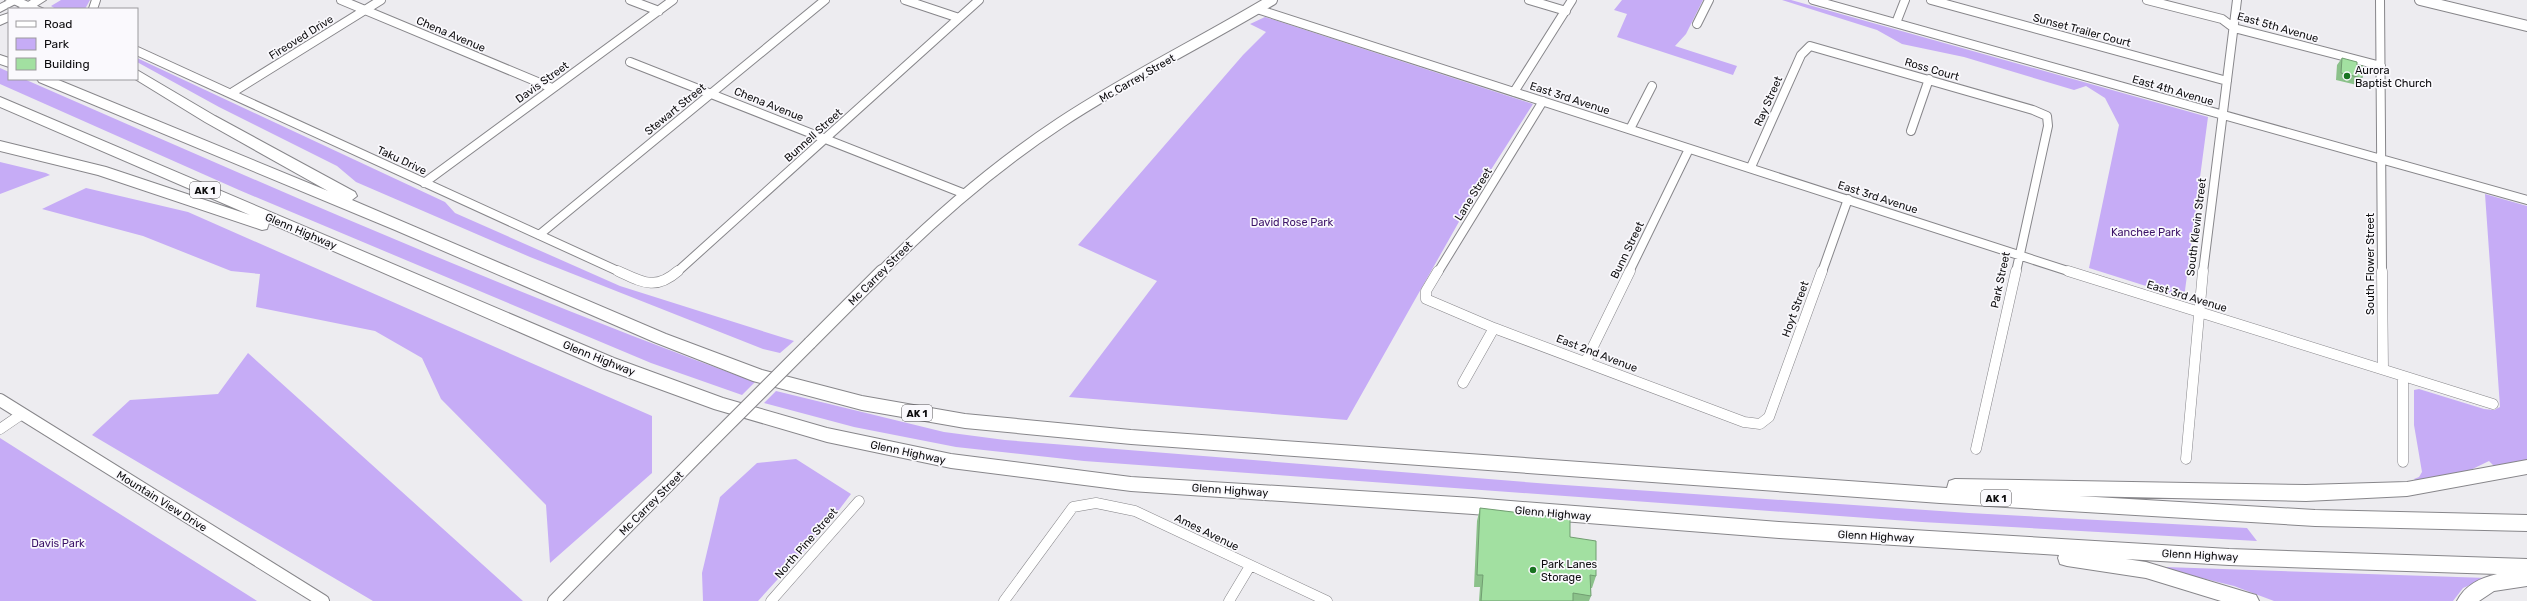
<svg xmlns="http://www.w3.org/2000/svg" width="2527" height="601" font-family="Rubik,sans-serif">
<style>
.green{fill:#c6acf6}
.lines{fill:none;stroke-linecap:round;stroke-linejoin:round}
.minor-far1-casing{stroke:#87868a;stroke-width:10}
.minor-casing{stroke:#87868a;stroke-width:11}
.tertiary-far1-casing{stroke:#87868a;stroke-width:12}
.tertiary-casing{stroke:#87868a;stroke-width:14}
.primary-casing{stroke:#87868a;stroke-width:2}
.motorway-casing{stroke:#87868a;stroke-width:2}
.minor-far1{stroke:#fff;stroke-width:8}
.minor{stroke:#fff;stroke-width:10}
.tertiary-far1{stroke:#fff;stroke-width:10}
.tertiary{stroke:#fff;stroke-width:12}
.primary{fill:#fff;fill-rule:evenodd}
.motorway{fill:#fff;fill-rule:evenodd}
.tertiary-bridge-casing{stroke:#87868a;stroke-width:14;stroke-linecap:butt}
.tertiary-bridge{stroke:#fff;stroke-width:12}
.wall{fill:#8bc18a}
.building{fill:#a2e0a1;stroke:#719d71}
.poi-dot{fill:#197421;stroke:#faf9fd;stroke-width:1.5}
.labels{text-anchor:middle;stroke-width:3.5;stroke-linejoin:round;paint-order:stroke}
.shield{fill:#faf9fd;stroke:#545356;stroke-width:1}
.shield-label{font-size:10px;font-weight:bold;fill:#0d0c0e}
.street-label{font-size:11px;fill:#0d0c0e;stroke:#faf9fd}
.poi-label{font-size:11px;fill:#0d0c0e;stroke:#faf9fd;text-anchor:start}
.park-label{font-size:11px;fill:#3c1369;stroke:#faf9fd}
</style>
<rect width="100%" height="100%" fill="#edecf0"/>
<path class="green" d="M61,0h29l-5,9h-29l-5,-3z
M1622,0h81l-17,34 -11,12 62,20 -4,9 -116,-38 10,-23 -13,-4z
M1782,0h9l417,117 -24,181 -95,-30 30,-143 -14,-27 -19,-12 -12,4 -110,-33 -62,-13 -25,-14z
M1265,17l268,87 -64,100 -122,216 -278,-23 88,-116 -79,-36 165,-190 23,-23 -16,-8z
M137,58l308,144 10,11 165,73 174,55 -14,12 -17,-4 -233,-92 -174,-75 -19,-16 -118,-59 -82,-45z
M0,68l9,4v7h15c242,106 483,212 731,303l-13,13 -91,-32 -412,-173 -239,-106z
M0,162l46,11 4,2 -50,19z
M86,188l102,24 464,204v57l-102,90 -4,-58 -105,-106 -19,-41 -47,-27 -119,-24 4,-33 -29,-3 -88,-35 -101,-27z
M2485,194l42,12v256l-32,5 -6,-6 -31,15 -43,4 -1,-1 5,-2 3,-5 -8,-47v-35l5,-1 65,20 10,1 6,-3z
M248,353l275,248h-150l-281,-166 38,-35 88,-6z
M776,391l168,41 61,8 545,44 419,29 278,15 10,13 -335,-19 -838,-61 -128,-14 -102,-20 -90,-24z
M0,438l257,163h-257z
M796,459l55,35 -22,29 -71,78h-55l-1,-28 18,-76 37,-34z
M2165,567l322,11 -24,10 -10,13h-179l-40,-15 -61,-15z"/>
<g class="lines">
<defs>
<path id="minor-far1" d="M341,0l211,88
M630,0l29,11
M905,0l54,18
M1529,0l37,11
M1813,0l714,200
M1931,0l296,81
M2147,0l75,19 12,9 147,38
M2380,0l2,272
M93,9l3,-9
M1257,9l814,263
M1896,23l9,-23
M1697,24l12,-24
M137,51l483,221
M630,62l335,132
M233,92l148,-92
M1514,92l58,-92
M1630,129l22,-43
M1911,131l18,-52
M1751,167l50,-112 9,-9 223,64 14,6 1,10 -32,146
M424,183l249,-183
M539,235l286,-235
M677,272l302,-272
M1438,272l105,-171
M1629,272l60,-123
M1822,272l26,-73
M2203,272l34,-272"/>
<path id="minor" d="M618,271c24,11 37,20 60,0
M1438,271l-12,20v8l68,29 250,94 16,2 9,-7 53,-146
M2068,271l425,133
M2382,271l1,98
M1586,361l44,-90
M2403,376v86
M1463,383l31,-55
M0,429l22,-15
M1976,449l40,-178
M2186,459l17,-188
M771,601l88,-100
M1004,601l69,-94 23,-4 39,8 192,90
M1229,601l21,-35"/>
<path id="tertiary-far1" d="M2420,0l107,26
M881,272c55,-55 114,-106 179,-149 68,-45 142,-81 212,-123"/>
<path id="tertiary" d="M810,343l72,-72
M0,400l323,201
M554,601l151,-153"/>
<path id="primary" d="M8,0h15l-23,12v-8z
M31,0h15l-14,9h-15z
M9,13v8l-9,4v-9z"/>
<path id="motorway" d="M5,0h19l20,9h-20z
M0,55l9,3v9l-9,-3z
M137,70l78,46 140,76 2,4 -5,4 314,134 96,36 100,26 103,18 166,16 816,58 2,-7 6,-2 351,6 101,-3 120,-22v14l-120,22 -101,5 -227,-5 236,14 212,5v16l-212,-5 -375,-23 -809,-59 -166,-16 -103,-18 -109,-29 -99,-39 -259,-112 -356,-148 -2,-3h19l272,112 -123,-69 -70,-43z
M0,97l614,261 109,40 104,30 124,26 180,23 342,21 306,24 450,27 298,10v27l-33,5 -15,10h-22c8,-16 23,-23 40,-27l-268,-9 -103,-6 20,3 103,31 7,2 3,6h-38l-75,-23 -79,-12 -7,-2 -2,-6 1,-3 -280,-17 -306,-24 -342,-23 -180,-23 -124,-26 -113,-33 -112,-41 -333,-145 -2,6 -5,1 -164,-55 -98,-24v-10l106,26 144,48 -250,-108z"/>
</defs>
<use href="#minor-far1" class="minor-far1-casing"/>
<use href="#minor" class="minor-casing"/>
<use href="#tertiary-far1" class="tertiary-far1-casing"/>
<use href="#tertiary" class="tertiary-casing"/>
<use href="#primary" class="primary-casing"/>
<use href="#motorway" class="motorway-casing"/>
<use href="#minor-far1" class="minor-far1"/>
<use href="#minor" class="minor"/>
<use href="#tertiary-far1" class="tertiary-far1"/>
<use href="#tertiary" class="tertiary"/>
<use href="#primary" class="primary"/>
<use href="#motorway" class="motorway"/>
<defs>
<path id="tertiary-bridge" d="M705,448l105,-105"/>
</defs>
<use href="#tertiary-bridge" class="tertiary-bridge-casing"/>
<use href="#tertiary-bridge" class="tertiary-bridge"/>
</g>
<path class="wall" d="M2342,58l20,20 -5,7 -21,-5 1,-15z
M1480,508l90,29 26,39 -4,12h-1v8l-2,5h-110l1,-14h-6l3,-66z"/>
<path class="building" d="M2342,58l15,4v3l6,1 -1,12 -21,-5z
M1480,508l90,11v18l26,4v35l-6,-1 1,21 -18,-3v8h-92l2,-26h-6z"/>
<g class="poi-dot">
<circle cx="2347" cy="76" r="4"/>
<circle cx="1533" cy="570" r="4"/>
</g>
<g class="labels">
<g class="shield">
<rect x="190" y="182" width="30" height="16" rx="3"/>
<rect x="902" y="405" width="30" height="16" rx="3"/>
<rect x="1981" y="490" width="30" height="16" rx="3"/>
</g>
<g class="shield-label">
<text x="205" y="194">AK 1</text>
<text x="917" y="417">AK 1</text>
<text x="1996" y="502">AK 1</text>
</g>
<g class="street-label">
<text transform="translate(2278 27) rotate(16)" y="4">East 5th Avenue</text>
<text transform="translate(2082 30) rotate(15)" y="4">Sunset Trailer Court</text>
<text transform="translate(451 34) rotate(23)" y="4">Chena Avenue</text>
<text transform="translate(301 37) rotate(-32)" y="4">Fireoved Drive</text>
<text transform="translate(1932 69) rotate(16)" y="4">Ross Court</text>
<text transform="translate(1137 78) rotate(-30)" y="4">Mc Carrey Street</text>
<text transform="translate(542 82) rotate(-36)" y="4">Davis Street</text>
<text transform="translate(2173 90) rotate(16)" y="4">East 4th Avenue</text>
<text transform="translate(1570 98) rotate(18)" y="4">East 3rd Avenue</text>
<text transform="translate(1768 101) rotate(-66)" y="4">Ray Street</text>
<text transform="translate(769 104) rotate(22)" y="4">Chena Avenue</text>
<text transform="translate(675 109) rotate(-39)" y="4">Stewart Street</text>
<text transform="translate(813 135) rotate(-42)" y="4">Bunnell Street</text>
<text transform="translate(402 160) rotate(25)" y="4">Taku Drive</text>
<text transform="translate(1473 194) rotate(-58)" y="4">Lane Street</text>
<text transform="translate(1878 197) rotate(18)" y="4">East 3rd Avenue</text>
<text transform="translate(2196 227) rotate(-83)" y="4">South Klevin Street</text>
<text transform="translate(301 231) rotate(23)" y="4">Glenn Highway</text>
<text transform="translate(1627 250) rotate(-64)" y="4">Bunn Street</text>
<text transform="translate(2370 264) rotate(-90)" y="4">South Flower Street</text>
<text transform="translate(880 273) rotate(-45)" y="4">Mc Carrey Street</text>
<text transform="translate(2000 280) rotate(-78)" y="4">Park Street</text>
<text transform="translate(2187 296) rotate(17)" y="4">East 3rd Avenue</text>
<text transform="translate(1795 309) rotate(-70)" y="4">Hoyt Street</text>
<text transform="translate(1597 353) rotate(21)" y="4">East 2nd Avenue</text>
<text transform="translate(599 358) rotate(22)" y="4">Glenn Highway</text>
<text transform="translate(908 452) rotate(12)" y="4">Glenn Highway</text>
<text transform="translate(1230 490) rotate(4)" y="4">Glenn Highway</text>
<text transform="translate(162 501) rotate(32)" y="4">Mountain View Drive</text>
<text transform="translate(651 503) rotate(-45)" y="4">Mc Carrey Street</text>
<text transform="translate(1553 513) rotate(5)" y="4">Glenn Highway</text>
<text transform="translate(1207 532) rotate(26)" y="4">Ames Avenue</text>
<text transform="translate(1876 536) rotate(3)" y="4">Glenn Highway</text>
<text transform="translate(806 543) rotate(-49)" y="4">North Pine Street</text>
<text transform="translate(2200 555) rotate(3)" y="4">Glenn Highway</text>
</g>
<g class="poi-label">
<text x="2355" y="74">Aurora<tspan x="2355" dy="13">Baptist Church</tspan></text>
<text x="1541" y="568">Park Lanes<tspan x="1541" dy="13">Storage</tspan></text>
</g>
<g class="park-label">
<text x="1292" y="226">David Rose Park</text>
<text x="2146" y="236">Kanchee Park</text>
<text x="58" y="547">Davis Park</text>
</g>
</g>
<rect x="8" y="8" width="130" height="72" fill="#faf9fd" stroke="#9b9a9d"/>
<rect x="16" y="21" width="20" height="6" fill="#ffffff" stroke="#9b9a9d"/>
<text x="44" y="28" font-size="12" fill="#0d0c0e">Road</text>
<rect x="16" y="38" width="20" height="12" fill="#c6acf6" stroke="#9b9a9d"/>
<text x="44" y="48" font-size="12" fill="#0d0c0e">Park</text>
<rect x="16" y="58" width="20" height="12" fill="#a2e0a1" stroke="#9b9a9d"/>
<text x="44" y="68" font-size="12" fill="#0d0c0e">Building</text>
</svg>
